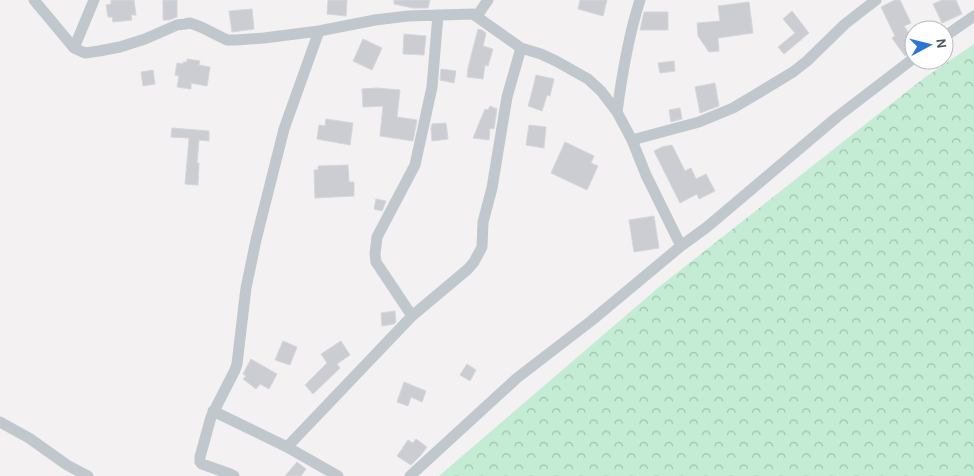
<svg xmlns="http://www.w3.org/2000/svg" width="974" height="476" font-family="Karla,sans-serif">
<style>
.forest{fill:url(#forest-crowns)}
.building{fill:#cbcdd3;stroke:#d5d7db}
.lines{fill:none;stroke-linecap:round;stroke-linejoin:round}
.minor{stroke:#c0c8ce;stroke-width:11}
</style>
<defs>
<pattern id="forest-crowns" width="20" height="18" patternUnits="userSpaceOnUse" patternTransform="scale(1.25)"><rect width="20" height="18" fill="#c4ebd3"/><path d="M2 6a3 3 0 1 1 6 0M12 15a3 3 0 1 1 6 0" fill="none" stroke="#a1c1ae"/></pattern>
</defs>
<rect width="100%" height="100%" fill="#f3f1f1"/>
<path class="forest" d="M974,44v432h-535l220,-189 265,-209z"/>
<path class="building" d="M111,0h23l2,15h-5l1,5 -19,2 -1,-5h-4l-2,-12 5,-1z
M163,0h14v17l-8,3h-6z
M328,0h19l-1,16 -19,-2z
M394,0h36l-2,8h-15l-19,-4z
M580,0h27l-4,16 -25,-7z
M895,0h5l11,23 -7,3 10,14v10l-9,6 -13,-18 3,-2 -14,-29z
M942,0h14l6,14 -20,9 -9,-19z
M749,2l4,31 -35,5 1,13 -10,1 -11,-16 -1,-13 23,-2 -2,-15z
M252,9l2,20 -22,3 -3,-21z
M792,11l17,22 -25,21 -6,-7 17,-14 -12,-14z
M644,12h24v18h-28z
M478,29l4,1 4,3 -3,13 10,3 -5,17 -3,-1 -2,14 -16,-2 1,-9z
M404,34l22,2 -2,19 -21,-1z
M363,39l19,9 -10,22 -19,-9z
M187,59l13,2 -1,4 11,2 -3,19 -16,-3v6l-14,-2 2,-11 -4,-1 2,-12 6,1v-2h4z
M674,61l1,10 -15,2 -2,-10z
M441,69l15,2 -2,12 -14,-3z
M153,70l2,14 -12,2 -2,-14z
M536,75l18,4 -4,17 -3,-1 -5,16 -14,-5 4,-14z
M715,83l4,23 -19,7 -5,-26z
M377,88l23,2 -3,27 20,3 -4,21 -33,-5 3,-30 -20,1 -1,-18z
M490,106l7,3 -3,20 -4,-1 -1,12 -16,-2 12,-29 3,1z
M680,108l2,11 -11,3 -2,-12z
M326,119l27,4 -3,22 -33,-6 2,-14 6,1z
M446,123l2,16 -16,2 -1,-13 1,-4z
M529,125l17,2 -2,21 -18,-3z
M172,128l37,3v10l-10,-1 -2,23h2l-1,22 -13,-1 4,-46 -18,-1z
M565,142l29,14 -3,7 7,3 -11,24 -36,-17z
M672,145l13,26 6,-3 5,11 10,-5 9,17 -16,8 -2,-5 -17,9 -26,-52 8,-4z
M348,165l1,17h5v14l-39,2 -1,-28h4v-4z
M376,199l10,2 -4,10 -8,-2z
M654,216l5,32 -25,4 -5,-32z
M395,311l1,11 -2,2 -12,2 -1,-13z
M283,341l14,6 -7,18 -15,-5z
M341,341l9,14 -13,9 3,4 -27,26 -8,-9 22,-22 -6,-9z
M251,359l26,15 -8,15 -9,-5 -4,5 -13,-10 3,-3 -3,-2z
M467,364l9,6 -6,11 -10,-6z
M404,382l22,9 -4,11 -11,-5 -3,9 -11,-4z
M416,439l11,8 -6,8 -10,10 -14,-9 11,-16 5,3z
M297,462l9,7 -5,7h-16z"/>
<g class="lines">
<path class="minor" d="M34,0l40,48 11,5 14,-2 21,-4 25,-8 32,-14 8,-1 5,-1 11,4 26,13h9l28,-2 55,-7 56,-11 33,-4 65,-2 48,34 20,6 15,7 32,18 13,12 16,21 15,28 14,35 35,71
M477,16l11,-16
M944,37l30,-21
M74,48l20,-48
M617,112c5,-38 11,-75 23,-112
M632,140l67,-18 34,-14 22,-13 38,-23 14,-11 38,-37 31,-24
M412,316l-36,-54 -1,-8 2,-17 38,-72 17,-78 6,-72
M213,411l74,36 51,29
M0,422l29,16 38,27 21,11
M287,447l125,-131 56,-47 6,-7 8,-15 1,-25 9,-34 15,-91 14,-49
M234,476l-4,-2 -28,-10 -2,-2v-5l11,-40 24,-47 2,-6 9,-76 10,-48 28,-111 35,-98
M410,476l107,-98 74,-57 90,-75 26,-19 130,-110 77,-59"/>
</g>
<g transform="translate(929 45) rotate(83)"><circle r="24" fill="#ffffff" stroke="#b7bbbe"/>
<path d="M0-4L9 19L0 12L-9 19Z" fill="#2c76d2"/>
<text y="-8" font-size="14" font-weight="bold" text-anchor="middle" fill="#4a545c">N</text>
</g>
</svg>
